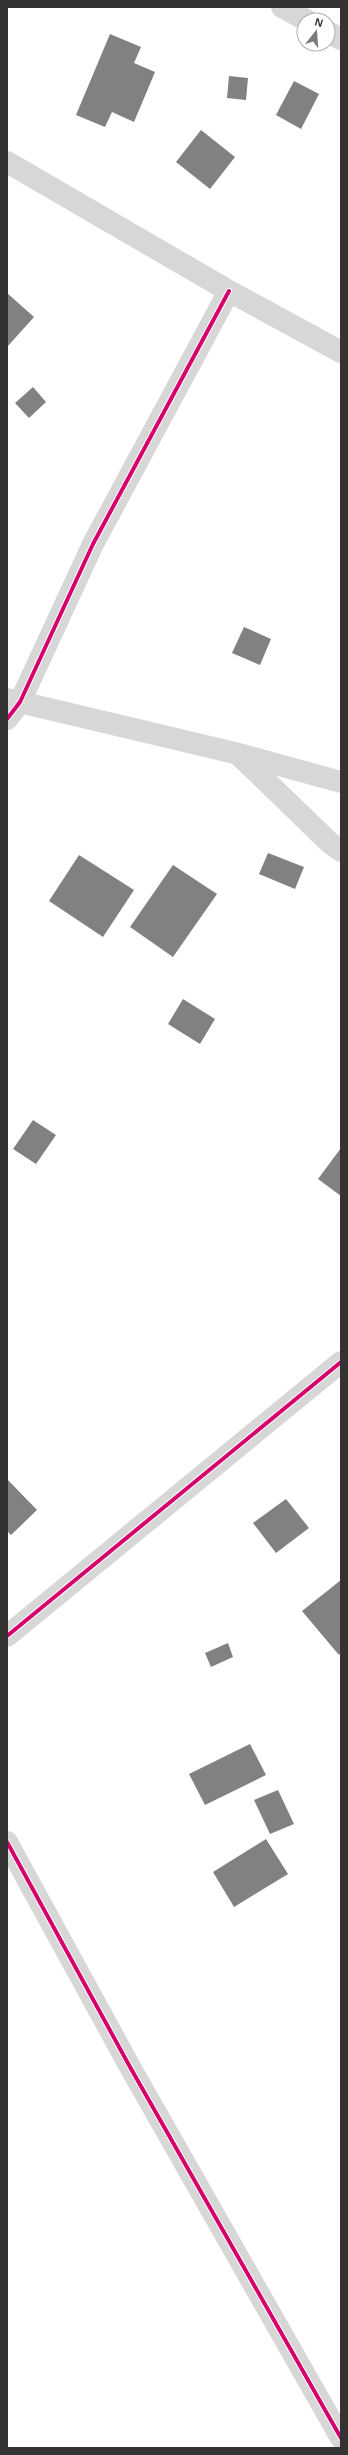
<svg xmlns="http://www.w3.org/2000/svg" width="348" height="2455" font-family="Helvetica,sans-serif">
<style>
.building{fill:#818181}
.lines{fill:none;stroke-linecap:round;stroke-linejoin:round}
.minor{stroke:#d7d7d7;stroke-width:22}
.cycleway-casing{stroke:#fff;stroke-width:6}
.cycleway{stroke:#d6006c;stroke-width:4}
</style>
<rect width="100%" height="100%" fill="#fff"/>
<path class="building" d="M110,34l31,13 -7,16 21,9 -21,50 -22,-10 -7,15 -29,-12z
M229,76l19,2 -2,22 -19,-2z
M294,81l25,13 -18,35 -25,-14z
M201,130l34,27 -25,32 -34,-27z
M7,293l27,24 -27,30z
M33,387l13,15 -17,16 -14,-15z
M244,627l27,12 -11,26 -28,-12z
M268,853l36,14 -9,22 -36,-15z
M79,855l55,35 -31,47 -54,-36z
M173,865l44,29 -44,63 -43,-30z
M183,999l32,20 -15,25 -32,-20z
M33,1120l23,15 -20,29 -23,-15z
M341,1148v48l-23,-17z
M7,1479l30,31 -26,25 -4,-4z
M286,1499l23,29 -33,25 -23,-30z
M341,1580v72l-2,3 -37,-44z
M228,1643l5,14 -22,10 -6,-14z
M250,1744l16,31 -61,30 -16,-31z
M278,1790l16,34 -24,10 -16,-34z
M266,1839l22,35 -54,33 -21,-35z"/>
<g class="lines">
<path class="minor" d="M282,7l24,13
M328,32l13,7
M7,162l222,129 112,61
M7,699l232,55 102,28
M7,719l13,-17 73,-158 136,-253
M240,756l90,87 11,8
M7,1636l334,-274
M7,1842l123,225 211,371"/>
<defs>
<path id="cycleway" d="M7,719l13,-17 73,-158 136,-253
M7,1636l334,-274
M7,1842l123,225 211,371"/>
</defs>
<use href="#cycleway" class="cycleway-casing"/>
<use href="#cycleway" class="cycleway"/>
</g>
<rect width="348" height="2455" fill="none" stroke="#333333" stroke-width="16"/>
<g transform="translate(316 32) rotate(17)"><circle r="19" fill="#ffffff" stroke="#adadad"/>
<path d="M0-3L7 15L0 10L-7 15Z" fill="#7a7a7a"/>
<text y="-6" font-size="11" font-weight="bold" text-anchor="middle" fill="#333333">N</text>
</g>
</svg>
